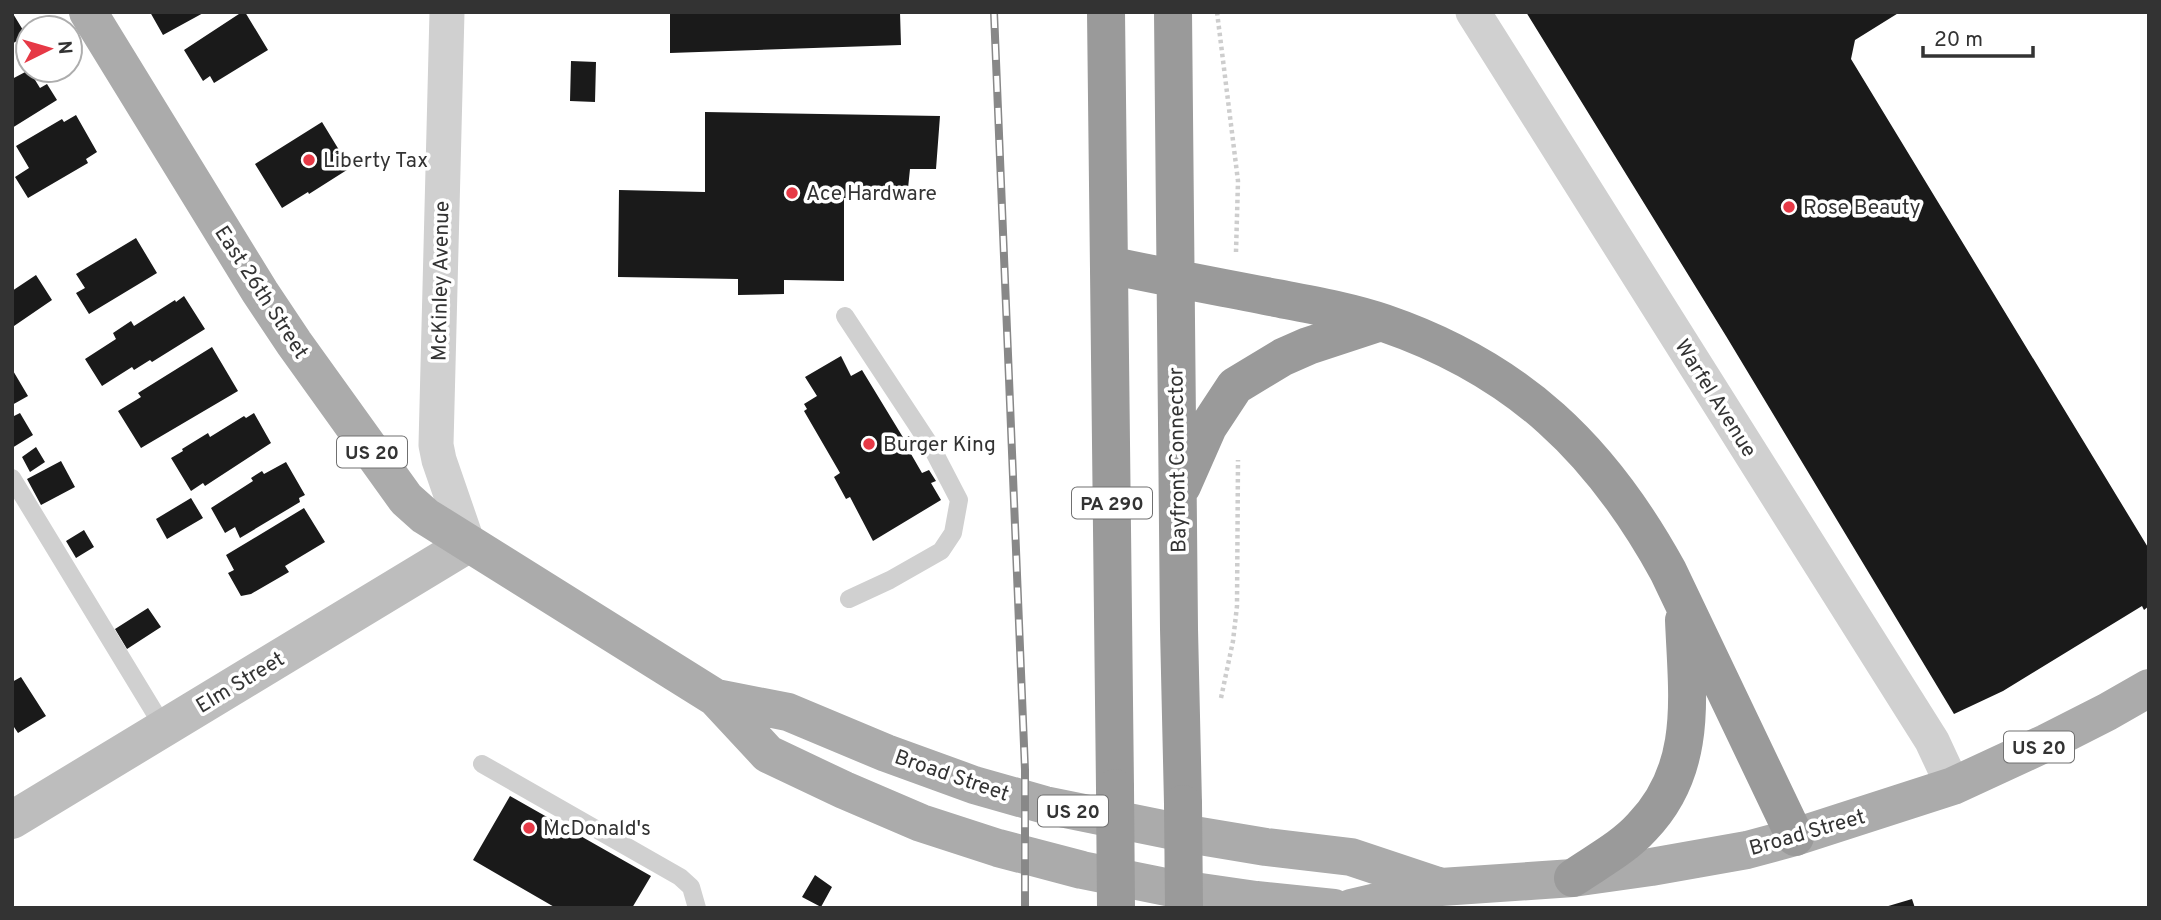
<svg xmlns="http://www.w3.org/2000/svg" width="2161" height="920" font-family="Overpass,sans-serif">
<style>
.building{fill:#1a1a1a}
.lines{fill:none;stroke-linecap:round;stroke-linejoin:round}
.path{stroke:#cdcdcd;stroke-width:4.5;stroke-dasharray:3.5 3.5;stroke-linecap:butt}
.lane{stroke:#d0d0d0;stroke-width:18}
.street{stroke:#d0d0d0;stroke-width:35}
.secondary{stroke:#bdbdbd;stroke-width:38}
.primary{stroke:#ababab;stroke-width:38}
.highway{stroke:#9a9a9a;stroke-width:38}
.rail-casing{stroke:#888;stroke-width:8}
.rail{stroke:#fff;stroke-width:5;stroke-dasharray:16;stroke-linecap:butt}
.highway-bridge{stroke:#9a9a9a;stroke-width:38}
.poi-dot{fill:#e63946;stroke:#fff;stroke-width:2.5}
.labels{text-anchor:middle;stroke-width:7;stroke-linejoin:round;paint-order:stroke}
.shield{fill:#fff;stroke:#707070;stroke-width:2}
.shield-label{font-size:19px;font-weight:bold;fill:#333}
.poi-label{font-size:21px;fill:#333;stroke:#fff;text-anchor:start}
.street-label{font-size:21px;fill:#333;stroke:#fff}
</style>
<rect width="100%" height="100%" fill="#fff"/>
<path class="building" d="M12,12l14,23 -14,9z
M150,12h55l-42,23z
M242,12h3l23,38 -54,33 -4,-7 -7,5 -19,-31z
M670,12h230l1,33 -231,8z
M1526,12h374l-45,28 -4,19 298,490v57l-5,4 -2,-4 -139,85 -49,23 -228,-378z
M571,61l25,1 -1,40 -25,-1z
M29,70l11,18 7,-4 10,16 -45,28v-49z
M705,112l235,4 -4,53h-26l-3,29h-63v83l-60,-1v14l-46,1v-16l-120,-2 1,-87 86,2z
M76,115l21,37 -11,7 2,4 -60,35 -13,-21 14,-9 -13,-22 46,-27 2,3z
M322,122l28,46 -41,26 -1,-2 -26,16 -27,-44z
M136,238l21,35 -68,41 -13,-21 9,-5 -9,-14z
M36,275l16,25 -38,26 -2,-3v-32z
M184,296l21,33 -53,33 -2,-2 -16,10 -2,-3 -30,19 -17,-27 31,-20 -3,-6 18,-12 3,5 41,-26 1,2z
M212,347l26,44 -97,57 -23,-37 23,-14 -3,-4z
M841,356l10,20 11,-6 42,69 5,-3 8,14 -6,4 11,19 7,-3 7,11 -5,2 10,17 -68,41 -23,-44 -4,2 -12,-22 6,-4 -36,-62 3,-2 -3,-5 13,-8 -12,-19z
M12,369l16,27 -16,9z
M20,413l13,22 -21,13v-31z
M254,413l17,30 -66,43 -2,-3 -12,8 -20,-33 12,-7 -1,-2 26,-16 2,4 34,-21 2,2z
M36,447l9,15 -15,10 -8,-15z
M61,461l14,26 -34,18 -14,-26z
M286,462l19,33 -6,3 1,4 -60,36 -5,-11 -10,6 -14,-25 42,-27 -2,-3 11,-7 2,3z
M191,498l12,20 -36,21 -11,-20z
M304,508l21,34 -40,24 4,6 -38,22 -10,2 -13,-23 6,-3 -8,-15z
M84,530l10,17 -18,11 -10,-17z
M148,608l13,19 -34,22 -12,-20z
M21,677l25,39 -28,17 -6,-9v-42z
M510,796l141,80 -19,32h-76l-83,-48z
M815,875l17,12 -11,20 -19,-10z
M1912,899l3,9h-30v-1z"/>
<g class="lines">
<path class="path" d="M1217,12l21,169 -2,71
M1221,698l12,-57 4,-35 1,-146"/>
<path class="lane" d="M845,316l87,132 27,52 -6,33 -12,18 -51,29 -41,19
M12,478l152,250
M482,764l198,113 11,10 6,21"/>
<path class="street" d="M447,12l-11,433 3,15 29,84
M1473,12l459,729 21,45"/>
<path class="secondary" d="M12,820l456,-276"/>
<path class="primary" d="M88,12l172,280 34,51 112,156 19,17 291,182 52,56 76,36 77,33 77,25 84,22 84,17 90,13 78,8
M716,698l72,14 98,41 88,32 71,20 143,29 78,13 85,10 90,30
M1351,908l90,-21 132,-9 78,-11 96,-17 48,-13 158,-51 93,-43 61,-31 42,-24"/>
<path class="highway" d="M1106,12l9,776
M1173,12l6,617 4,175
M1109,265c55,12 111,22 167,33 36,7 73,13 108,25 134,46 217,126 284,248l127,266
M1182,486l26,-59 27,-41 48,-29 25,-11 73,-24
M1573,878c23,-16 50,-30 69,-51 57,-59 45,-132 42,-207"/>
<defs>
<path id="rail" d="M994,12l31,758v138"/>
</defs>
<use href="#rail" class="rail-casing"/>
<use href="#rail" class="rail"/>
<path class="highway-bridge" d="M1115,788l1,120
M1183,804l1,104"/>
</g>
<g class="poi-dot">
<circle cx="309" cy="160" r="7"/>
<circle cx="792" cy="193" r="7"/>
<circle cx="1789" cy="207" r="7"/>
<circle cx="869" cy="444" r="7"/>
<circle cx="529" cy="828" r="7"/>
</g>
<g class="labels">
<g class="shield">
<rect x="337" y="436.5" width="70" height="31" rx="5"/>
<rect x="1072" y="487.5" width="80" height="31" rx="5"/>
<rect x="2004" y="731.5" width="70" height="31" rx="5"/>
<rect x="1038" y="795.5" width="70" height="31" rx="5"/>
</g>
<g class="shield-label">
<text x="372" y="459">US 20</text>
<text x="1112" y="510">PA 290</text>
<text x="2039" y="754">US 20</text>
<text x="1073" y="818">US 20</text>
</g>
<g class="poi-label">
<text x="323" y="167">Liberty Tax</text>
<text x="806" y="200">Ace Hardware</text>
<text x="1803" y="214">Rose Beauty</text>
<text x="883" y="451">Burger King</text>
<text x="543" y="835">McDonald's</text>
</g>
<g class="street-label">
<text transform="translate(440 281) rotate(-89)" y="7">McKinley Avenue</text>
<text transform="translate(262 292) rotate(57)" y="7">East 26th Street</text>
<text transform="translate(1716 398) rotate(58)" y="7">Warfel Avenue</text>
<text transform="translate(1177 460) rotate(-91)" y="7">Bayfront Connector</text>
<text transform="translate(240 682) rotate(-31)" y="7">Elm Street</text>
<text transform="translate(952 775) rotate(19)" y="7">Broad Street</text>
<text transform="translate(1807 832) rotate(-16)" y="7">Broad Street</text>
</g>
</g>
<rect width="2161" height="920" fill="none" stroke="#333333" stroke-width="28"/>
<g transform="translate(49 49) rotate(85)"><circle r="33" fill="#ffffff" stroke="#adadad" stroke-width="2"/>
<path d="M0-5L12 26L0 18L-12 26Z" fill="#e63946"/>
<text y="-10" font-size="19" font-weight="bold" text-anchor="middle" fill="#333333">N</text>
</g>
<path d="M1923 46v10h110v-10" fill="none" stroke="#333333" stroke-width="3.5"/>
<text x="1934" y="46" font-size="21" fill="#333333" stroke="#ffffff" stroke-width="5" paint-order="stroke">20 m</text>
</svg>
